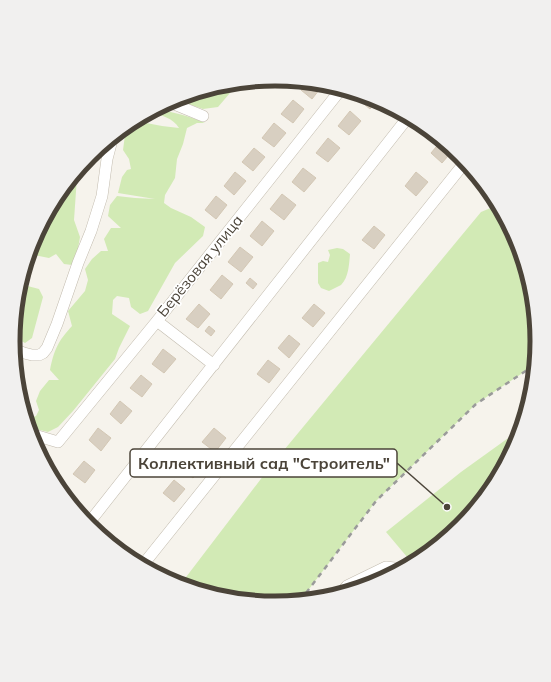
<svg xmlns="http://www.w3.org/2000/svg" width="551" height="682" font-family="Mulish,sans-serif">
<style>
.green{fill:#d2eab5}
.building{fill:#d8cfc1;stroke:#d3c7b4}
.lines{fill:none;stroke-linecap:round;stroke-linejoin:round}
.minor-casing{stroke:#c2bbae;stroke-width:12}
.minor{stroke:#fff;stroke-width:11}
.rail{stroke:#9a9a9a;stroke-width:2.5;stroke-dasharray:5 5;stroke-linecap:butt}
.labels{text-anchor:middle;stroke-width:3.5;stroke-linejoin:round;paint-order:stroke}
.street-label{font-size:15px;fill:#4b4439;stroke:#fff}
.rim{fill:none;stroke:#4b4439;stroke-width:5}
.leader{fill:none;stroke:#4b4439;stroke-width:1.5}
.callout-dot{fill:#4b4439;stroke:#fff;stroke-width:1.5}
.callout{fill:#fff;stroke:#4b4439;stroke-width:1.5}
.callout-label{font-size:16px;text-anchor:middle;font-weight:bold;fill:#4b4439}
</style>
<rect width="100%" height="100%" fill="#f6f3ec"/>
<path class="green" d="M239,82l-9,11 -12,14 -15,2 -24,-8 -4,-3 50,-14z
M156,109c17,3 33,7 49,14h-8l-10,5 -4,16 -6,15 -2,19 -10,17 -1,8 7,5 20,9 14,10 -2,9 -28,27 -27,48 -8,3 -9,-7 -2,-9 -12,-2 -4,4 -1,14 18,12 -11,22 -4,11 -42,52 -15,16 -10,5 -12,-3 -8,-4 5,-8 3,-1 3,-6 -3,-9 4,-10 9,-11h10l-9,-10c4,-20 8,-29 22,-44l-4,-15 17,-20 3,-11 -3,-11 7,-10 9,-8h7l-4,-12 7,-11h10l-13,-12 2,-11 7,-9 18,2 20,1 -37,-6 4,-16 5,-7 4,-1 -2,-10 -6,-9 2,-15 5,-10 11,-3 21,4 17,2c-6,-10 -18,-13 -29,-16z
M74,175l3,2 -3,43 6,17 -3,17 -5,11 -8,-1 -8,-10 -7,4 -20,-4 4,-14 24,-45z
M494,196l24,45 15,49 5,51 -2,23 -60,40 -100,97 -76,100 -25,2 -51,-5 -44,-13 90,-118 211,-255 12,-5z
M337,248l6,1 7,5c-1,10 -1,23 -9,31 -4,2 -8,4 -12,6l-8,-3 -3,-5v-20l5,-2 5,1 2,-7 -2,-5z
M20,284l19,5 4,8 -11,41 -7,5 -9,-5 -2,-3 4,-45z
M522,428l-4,14 -24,45 -33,40 -40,32 -8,5 -27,-32 75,-60z"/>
<path class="building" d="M307,82l14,1 2,2 -11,14 -11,-9z
M363,95l15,5 -8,9 -11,-9z
M293,100l11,9 -11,14 -12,-9z
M350,111l11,10 -12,14 -11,-9z
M274,123l12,10 -12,14 -12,-9z
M328,138l12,10 -12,14 -12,-9z
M442,140l12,9 -12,14 -11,-10z
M254,148l11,9 -12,14 -11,-9z
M303,168l13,10 -12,14 -12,-10z
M235,172l11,9 -12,14 -10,-9z
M416,172l12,10 -12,14 -11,-10z
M282,194l14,11 -12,15 -14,-11z
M216,196l11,9 -11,14 -11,-9z
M262,221l12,10 -12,15 -12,-10z
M374,226l11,9 -11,14 -12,-9z
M240,247l13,10 -12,15 -13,-10z
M222,275l11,9 -12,15 -11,-9z
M250,278l7,6 -4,5 -7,-6z
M199,304l11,10 -12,14 -12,-9z
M314,304l11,9 -12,14 -11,-9z
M209,326l6,5 -4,5 -6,-5z
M289,335l11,9 -11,14 -11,-10z
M163,349l13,10 -12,14 -12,-9z
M268,360l12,9 -11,14 -12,-9z
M141,375l11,9 -10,13 -12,-9z
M120,401l12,10 -11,13 -11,-10z
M98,428l13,10 -10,13 -12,-11z
M214,428l12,10 -11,14 -13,-10z
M193,455l12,9 -12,14 -11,-9z
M84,461l11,9 -10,13 -12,-9z
M53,480l11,3 -3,8 -4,-4z
M174,480l11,9 -11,13 -11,-9z"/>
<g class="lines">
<defs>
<path id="minor" d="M169,102l34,14
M157,321l57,44
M14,349l10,4 8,2h7l4,-2 4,-5 10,-24 21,-61 13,-32 11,-35 5,-37 6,-23
M31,434l27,8 99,-121 185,-233
M88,524l321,-408
M142,566l324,-405
M340,594l7,-8 39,-19 17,2"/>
</defs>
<use href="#minor" class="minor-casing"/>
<use href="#minor" class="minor"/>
<path class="rail" d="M300,601l76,-100 100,-97 60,-40"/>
</g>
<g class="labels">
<g class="street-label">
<text transform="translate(200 266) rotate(-51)" y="5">Берёзовая улица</text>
</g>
</g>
<path d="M0 0H551V682H0ZM20 341a255 255 0 1 1 510 0a255 255 0 1 1-510 0Z" fill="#f1f0ef" fill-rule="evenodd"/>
<path class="rim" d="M20 341a255 255 0 1 1 510 0a255 255 0 1 1-510 0Z"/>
<path class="leader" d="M447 507L397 463"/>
<circle class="callout-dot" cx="447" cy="507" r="4"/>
<rect class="callout" x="130" y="449" width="267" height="28" rx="4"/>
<g class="callout-label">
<text x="264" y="469">Коллективный сад "Строитель"</text>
</g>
</svg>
